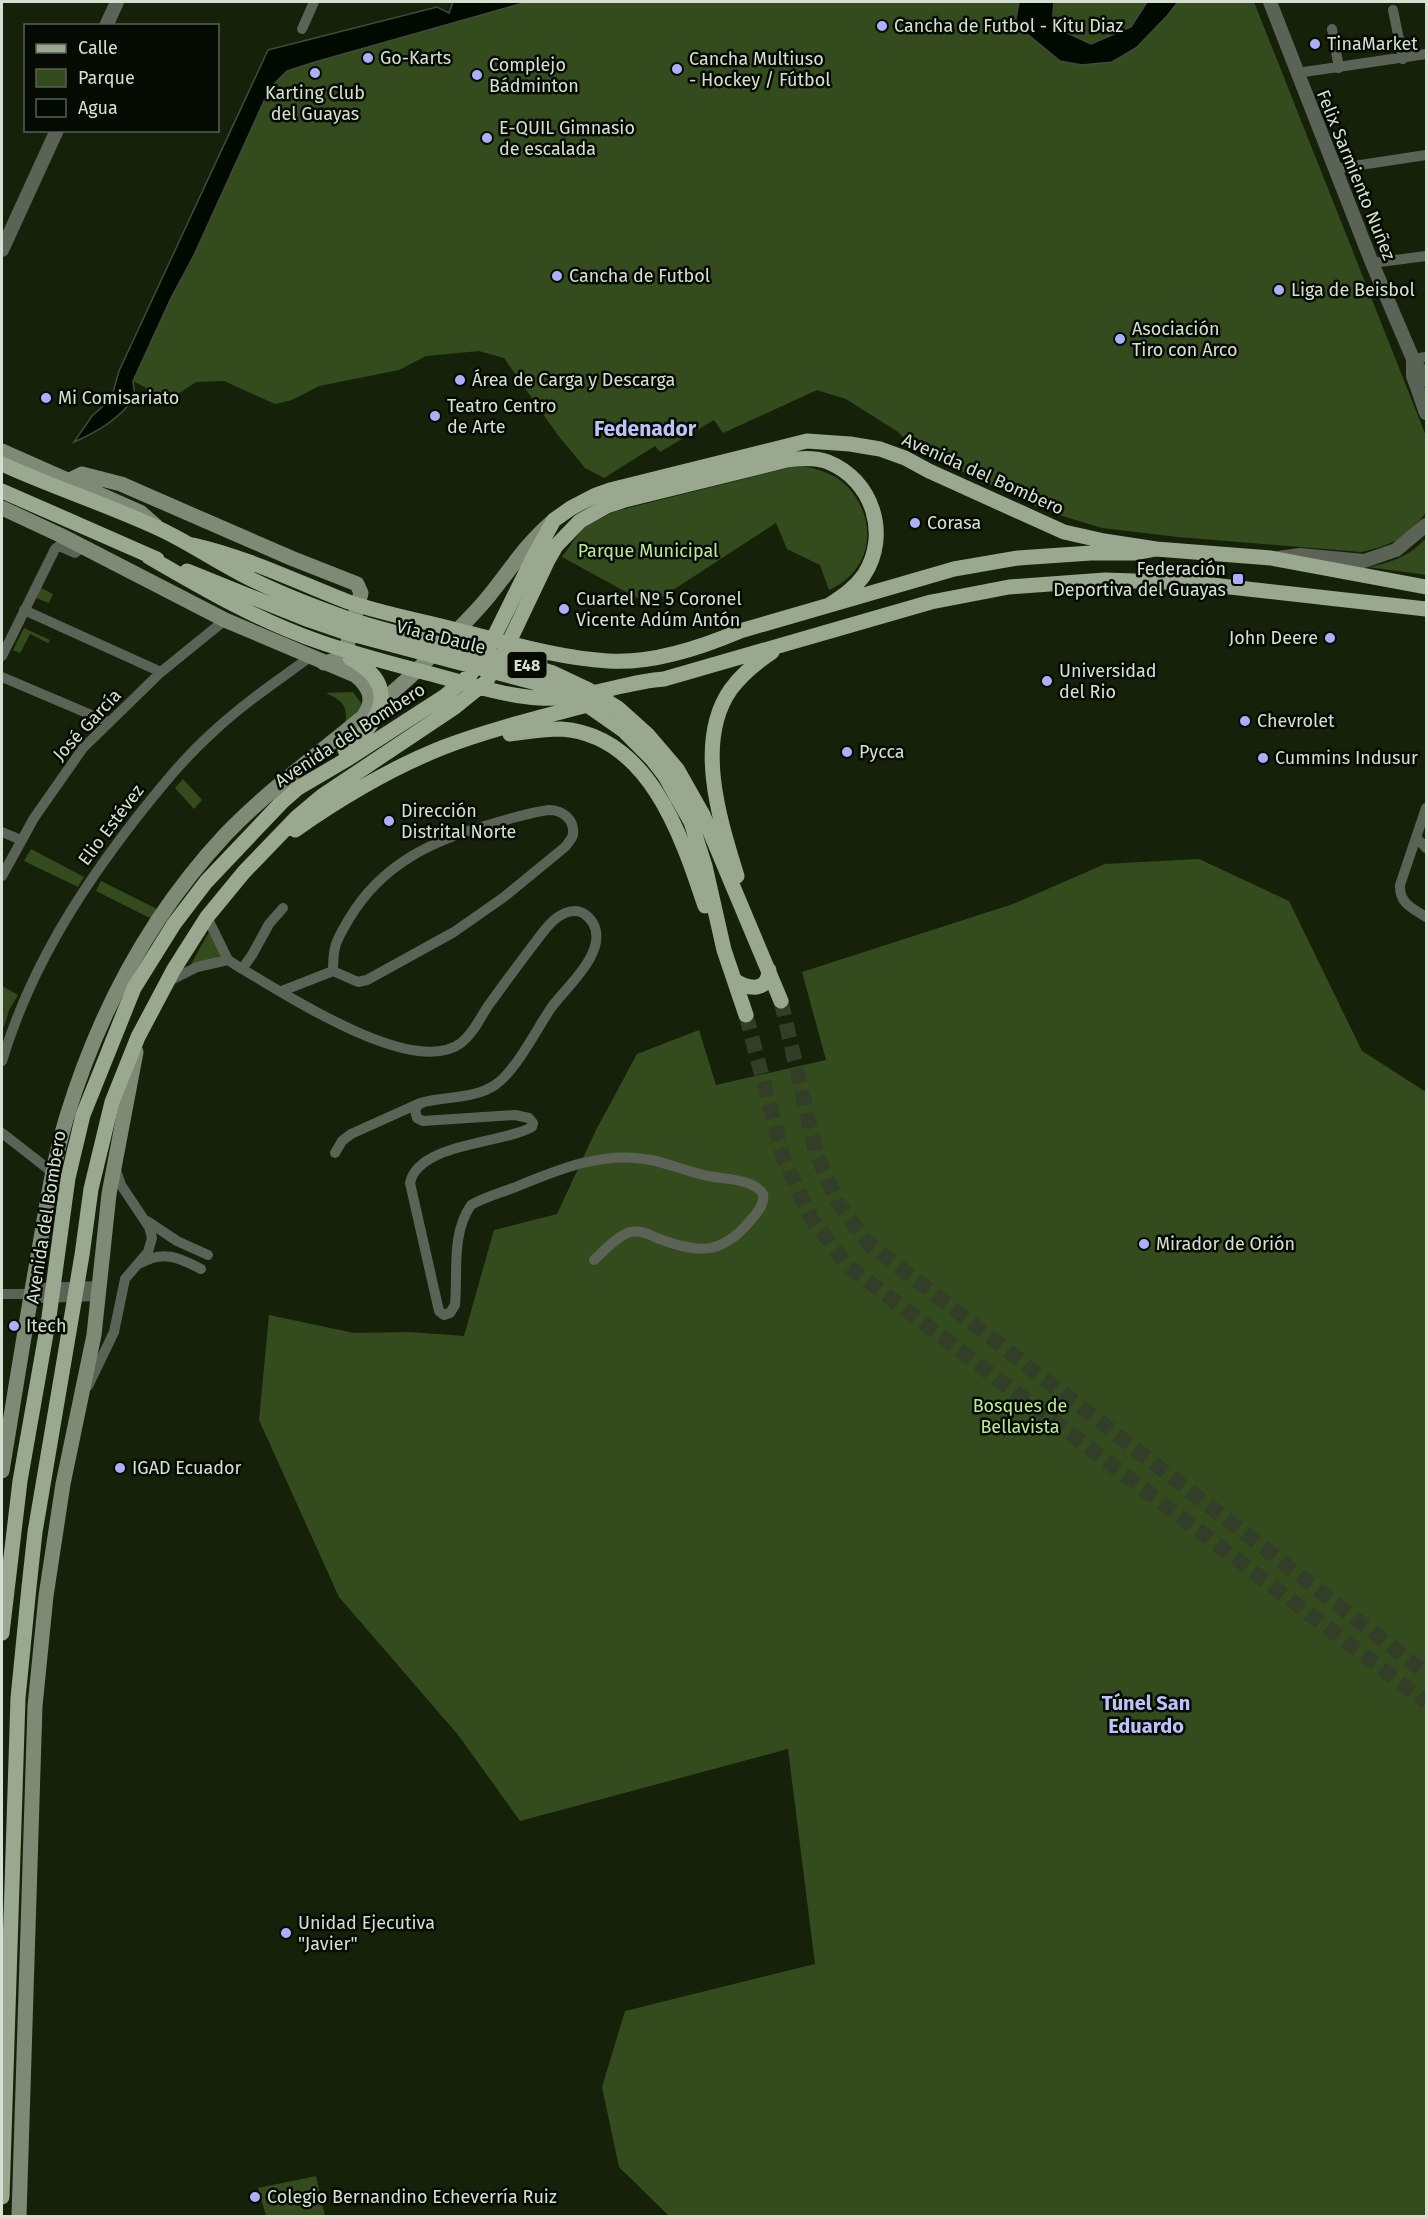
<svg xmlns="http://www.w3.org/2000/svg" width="1428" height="2218" font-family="'Fira Sans',sans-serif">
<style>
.green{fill:#344c1d}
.water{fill:#010a00;stroke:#414a3e;stroke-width:1.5}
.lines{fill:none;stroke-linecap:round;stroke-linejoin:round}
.primary-tunnel{stroke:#323e27;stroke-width:15;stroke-dasharray:15 8;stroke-linecap:butt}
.minor{stroke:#5b6256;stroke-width:10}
.tertiary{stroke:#5b6256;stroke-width:14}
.secondary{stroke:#7e8a76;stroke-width:15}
.primary{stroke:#99a88e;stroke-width:15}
.poi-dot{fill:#acaffb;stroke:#050a02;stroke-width:2}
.labels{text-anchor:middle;stroke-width:5;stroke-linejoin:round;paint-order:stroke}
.shield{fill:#050a02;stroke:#97a092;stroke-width:1.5}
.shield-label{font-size:16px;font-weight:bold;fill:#d6e0d0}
.poi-label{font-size:18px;fill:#d6e0d0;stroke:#050a02;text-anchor:start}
.street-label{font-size:18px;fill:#d6e0d0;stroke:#050a02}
.park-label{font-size:18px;fill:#baec92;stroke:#050a02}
.neighbourhood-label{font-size:20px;font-weight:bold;fill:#bec2fb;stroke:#050a02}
.quarter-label{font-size:21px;font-weight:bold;fill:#bec2fb;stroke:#050a02}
</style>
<rect width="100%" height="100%" fill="#152209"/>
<path class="green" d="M527,2h492l-4,22 45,37 76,-13 31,-32 11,-14h76l172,434v76c-19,26 -33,33 -65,40l-183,-15 -76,-9 -56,-17 -130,-61 -18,-18 -52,-33 -29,-9 -94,43 -9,-13 -54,32 -5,-6 -51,32 -19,-10 -28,-34 -53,-76 -25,-7 -53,5 -27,14 -80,16 -27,14 -17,4 -51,-23 -28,1 -27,18 -36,-19 38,-83 23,-43 76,-167 17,-17 28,-9z
M1054,2h93l-16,25 -40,18 -39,-19z
M800,465c17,4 34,8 47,21 32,34 26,85 -18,104l-9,-25 -33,-16 -11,-26 -126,82 -88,-48 22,-31 32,-15z
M1426,538v37l-58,-8c23,-4 42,-11 58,-29z
M41,588l12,6 -4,9 -13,-5z
M24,628l26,12 -2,3 -18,-9 -10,19 -7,-3z
M353,692l8,11 2,11 -19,16c5,-22 1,-28 -18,-37z
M183,779l19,21 -8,9 -19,-21z
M31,849l53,28 -6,10 -54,-26z
M1199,859l90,42 73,150 64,41v1124h-757l-50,-49 -17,-80 23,-76 190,-47 -27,-215 -268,72 -61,-85 -120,-139 -80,-177 10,-105 85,18 55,-1 55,4 30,-106 63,-16 39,-84 41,-76 62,-24 17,55 110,-25 -24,-88 211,-68 92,-40z
M101,881l56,28 -5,10 -56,-28z
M214,923l12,40 -41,12z
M2,986l16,9 -9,15 -5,17 -2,-2z
M316,2176l9,40h-59l-8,-28z"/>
<path class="water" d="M453,2h74l-212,60 -28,9 -17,17 -76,167 -23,43 -38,83 2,16c-16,22 -36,34 -61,45l18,-26 19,-17 8,-28 149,-321 169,-43 12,6z
M1019,2h35l-2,24 39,18 40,-17 16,-25h31l-11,14 -31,32 -24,14 -30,3 -22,-4 -45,-37z"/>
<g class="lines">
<path class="primary-tunnel" d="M781,1001l35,152 22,50 30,40 558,430
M746,1015l38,145 27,58 37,48 578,436"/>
<path class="minor" d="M1393,10l10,49
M302,29l12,-27
M1332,29l7,39
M1297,73l129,-19
M1334,169l92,-14
M1372,263l54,-7
M1413,359l13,-2
M24,610l137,62
M2,656l53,-107 4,-3 16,7 7,-6
M2,677l106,45
M1426,808l-26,77c-1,18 12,23 26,32
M549,810c13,0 26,9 24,25 -1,4 -6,9 -8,12l-61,50 -50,35 -87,48 -9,2 -25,-11c0,-26 3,-30 16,-52 33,-56 86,-80 146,-96 18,-5 36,-11 54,-13z
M2,832l19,8
M1416,837l10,11
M2,876l32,-58 49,-70 78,-76 64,-52
M207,917l21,43 14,9c44,25 171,110 219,74 12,-9 19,-25 27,-37 16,-22 32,-44 49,-66 9,-12 21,-29 38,-29 8,0 14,6 18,12 16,29 -28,65 -42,85 -15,22 -35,63 -56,77 -21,14 -47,11 -71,17l-5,2 -4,6 2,8 6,3 92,-6 14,3 4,5 -1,4c-30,17 -114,16 -122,56l29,128 5,4 6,-2 5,-8c3,-33 -4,-71 16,-100 13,-8 29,-12 42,-17 44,-18 90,-38 138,-28 19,4 38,12 57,16 17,3 45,3 55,18 2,11 -7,20 -14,28 -28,34 -53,31 -92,16 -8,-4 -17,-8 -27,-6 -13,4 -26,19 -36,28
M242,969l10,-14 17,-31 14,-16
M167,982l30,-15 31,-7
M282,991l51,-20
M2,1061c28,-92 76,-168 135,-244 24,-30 47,-59 76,-85 30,-28 64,-51 97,-75
M2,1133l50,39
M335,1153l7,-12 9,-7 69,-31
M147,1221l30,20 31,14
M141,1263c23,-13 39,-5 60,6
M2,1294h29l9,4 58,-2
M31,1294l8,-6 60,-2
M88,1386l26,-54 11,-53 23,-27 4,-14 -3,-11 -28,-42 -6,-18"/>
<path class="tertiary" d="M1270,2l102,261 41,96 13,21
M106,26l11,-24
M2,250l55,-120
M1413,359v17l13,37
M1278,558l22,-3 64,6 32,-11 30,-25"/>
<path class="secondary" d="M2,451l138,61 16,14
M68,481l14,-7 39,10 170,74 66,26 4,9 -14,53 -8,13 -15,4
M2,508l58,27 165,85 130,55c14,11 20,24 10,39
M2,1471c12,-72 23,-143 36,-215 8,-47 15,-94 29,-140 32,-104 84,-202 159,-282 57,-59 127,-104 187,-160 25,-25 53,-50 76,-78 21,-26 37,-52 63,-74
M19,2216l16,-510 11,-110 17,-112 31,-149 15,-141 27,-142"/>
<path class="primary" d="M2,464c52,24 107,41 160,66 31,15 60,35 91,50 30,15 62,27 93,38 68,23 139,34 207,55l36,17 29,18 30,27 29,34 26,46 78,186
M2,491l155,68
M193,545c53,12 102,36 153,56 36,13 74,19 111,29 49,12 100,28 151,31 44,3 92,-13 132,-30l214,-62 64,-11 73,-5h44l21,-4 115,9 155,29
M149,557c55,32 110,64 171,85 40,14 81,24 122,35 31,8 64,19 97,21 43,3 83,-16 125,-19l267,-77 78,-15 96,-7 59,2 48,3 214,24
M187,571l122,49 35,12 204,54 35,16 40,28 29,29 13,17 26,46 14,44 19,84 22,65
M510,734c17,-2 34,-5 51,-5 88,6 121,108 144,177
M345,750c37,-29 56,-65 5,-92
M295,830c47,-33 96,-62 149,-83 47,-18 98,-30 147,-43
M737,876c-17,-55 -43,-135 -6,-187 11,-15 26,-27 41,-37
M734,980c15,10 34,12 35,-10
M2,1633l18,-152 29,-164 19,-139 15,-63 51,-127 40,-64 32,-42 75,-79 17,-15 51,-30 96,-62 25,-21 17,-24 47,-95 20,-36 17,-12 25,-13 14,-5 197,-49 43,3 30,5 25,9 24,13 135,61 40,9 52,8
M2,2197l16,-499 11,-111 6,-55 47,-277 9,-66 21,-87 26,-65 36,-68 33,-52 37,-45 53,-55 25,-21 133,-89 31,-25 23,-40 39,-82 8,-14 24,-25 27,-15 18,-6 162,-40c14,-2 28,-3 41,2 45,18 62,73 36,113 -9,13 -21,21 -35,30"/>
</g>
<g class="poi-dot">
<circle cx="882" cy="26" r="6"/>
<circle cx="1315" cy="44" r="6"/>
<circle cx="368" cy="58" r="6"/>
<circle cx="677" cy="69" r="6"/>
<circle cx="315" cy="73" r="6"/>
<circle cx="477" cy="75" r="6"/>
<circle cx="487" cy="138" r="6"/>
<circle cx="557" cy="276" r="6"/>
<circle cx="1279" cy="290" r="6"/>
<circle cx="1120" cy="339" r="6"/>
<circle cx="460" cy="380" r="6"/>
<circle cx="46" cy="398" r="6"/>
<circle cx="435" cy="416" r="6"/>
<circle cx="915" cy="523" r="6"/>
<rect x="1232" y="573" width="12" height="12" rx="3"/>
<circle cx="564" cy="609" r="6"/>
<circle cx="1330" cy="638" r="6"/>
<circle cx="1047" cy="681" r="6"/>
<circle cx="1245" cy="721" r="6"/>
<circle cx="847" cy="752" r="6"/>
<circle cx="1263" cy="758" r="6"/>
<circle cx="389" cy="821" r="6"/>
<circle cx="1144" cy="1244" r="6"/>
<circle cx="14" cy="1326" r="6"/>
<circle cx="120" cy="1468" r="6"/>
<circle cx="286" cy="1933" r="6"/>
<circle cx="255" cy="2197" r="6"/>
</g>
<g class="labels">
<rect class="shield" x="507.5" y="652" width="39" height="26" rx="4.5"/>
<g class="shield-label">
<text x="527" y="671">E48</text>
</g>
<g class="poi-label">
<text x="894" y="32">Cancha de Futbol - Kitu Diaz</text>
<text x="1327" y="50">TinaMarket</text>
<text x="380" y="64">Go-Karts</text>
<text x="689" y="65">Cancha Multiuso<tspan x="689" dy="21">- Hockey / Fútbol</tspan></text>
<text x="489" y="71">Complejo<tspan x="489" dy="21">Bádminton</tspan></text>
<text x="315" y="99" text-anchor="middle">Karting Club<tspan x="315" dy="21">del Guayas</tspan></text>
<text x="499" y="134">E-QUIL Gimnasio<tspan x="499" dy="21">de escalada</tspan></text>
<text x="569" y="282">Cancha de Futbol</text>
<text x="1291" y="296">Liga de Beisbol</text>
<text x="1132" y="335">Asociación<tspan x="1132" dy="21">Tiro con Arco</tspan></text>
<text x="472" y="386">Área de Carga y Descarga</text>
<text x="58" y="404">Mi Comisariato</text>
<text x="447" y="412">Teatro Centro<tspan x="447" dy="21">de Arte</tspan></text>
<text x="927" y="529">Corasa</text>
<text x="1226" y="575" text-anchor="end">Federación<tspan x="1226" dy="21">Deportiva del Guayas</tspan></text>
<text x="576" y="605">Cuartel Nº 5 Coronel<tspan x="576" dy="21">Vicente Adúm Antón</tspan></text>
<text x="1318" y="644" text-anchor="end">John Deere</text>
<text x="1059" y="677">Universidad<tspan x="1059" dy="21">del Rio</tspan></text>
<text x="1257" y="727">Chevrolet</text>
<text x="859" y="758">Pycca</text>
<text x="1275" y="764">Cummins Indusur</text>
<text x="401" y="817">Dirección<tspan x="401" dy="21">Distrital Norte</tspan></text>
<text x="1156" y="1250">Mirador de Orión</text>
<text x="26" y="1332">Itech</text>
<text x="132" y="1474">IGAD Ecuador</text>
<text x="298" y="1929">Unidad Ejecutiva<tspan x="298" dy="21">"Javier"</tspan></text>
<text x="267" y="2203">Colegio Bernandino Echeverría Ruiz</text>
</g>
<g class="street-label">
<text transform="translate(1356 175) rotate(68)" y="6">Felix Sarmiento Nuñez</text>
<text transform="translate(983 474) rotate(24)" y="6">Avenida del Bombero</text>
<text transform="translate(441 637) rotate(14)" y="6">Vía a Daule</text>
<text transform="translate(87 725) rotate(-47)" y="6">José García</text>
<text transform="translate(350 735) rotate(-33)" y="6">Avenida del Bombero</text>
<text transform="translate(111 825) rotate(-53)" y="6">Elio Estévez</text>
<text transform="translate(46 1217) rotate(-81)" y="6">Avenida del Bombero</text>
</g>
<g class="park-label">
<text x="648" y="557">Parque Municipal</text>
<text x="1020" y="1412">Bosques de<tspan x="1020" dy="21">Bellavista</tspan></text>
</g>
<g class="neighbourhood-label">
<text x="1146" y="1710">Túnel San<tspan x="1146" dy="23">Eduardo</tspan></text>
</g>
<g class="quarter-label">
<text x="645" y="436">Fedenador</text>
</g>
</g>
<rect width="1428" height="2218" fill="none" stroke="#d6e0d0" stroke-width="6"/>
<rect x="24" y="24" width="195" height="108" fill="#050a02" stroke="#596054" stroke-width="1.5"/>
<rect x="36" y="44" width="30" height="9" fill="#99a88e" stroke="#596054" stroke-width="1.5"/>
<text x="78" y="54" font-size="18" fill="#d6e0d0">Calle</text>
<rect x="36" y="69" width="30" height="18" fill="#344c1d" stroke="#596054" stroke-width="1.5"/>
<text x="78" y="84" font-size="18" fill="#d6e0d0">Parque</text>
<rect x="36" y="99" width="30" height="18" fill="#010a00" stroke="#596054" stroke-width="1.5"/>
<text x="78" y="114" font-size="18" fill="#d6e0d0">Agua</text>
</svg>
